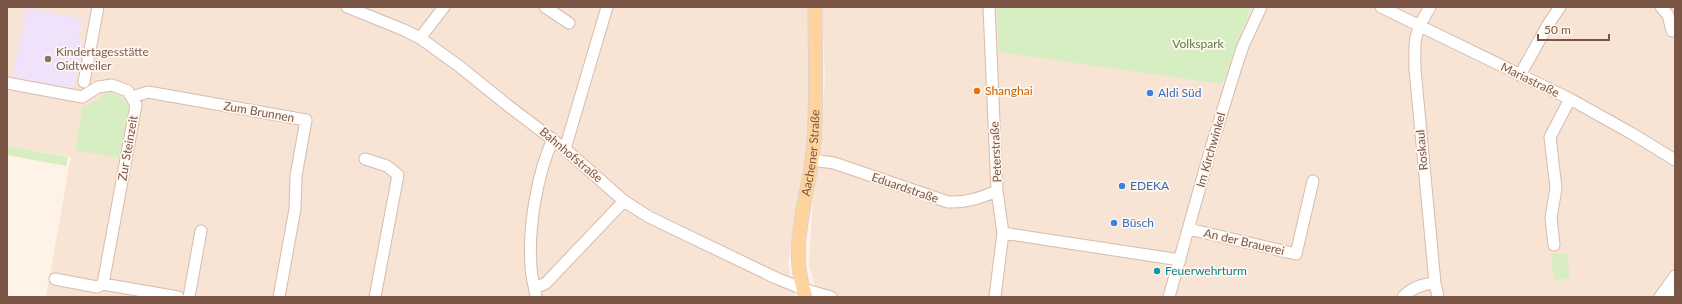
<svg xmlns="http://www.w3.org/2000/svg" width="1682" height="304" font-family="Lato,sans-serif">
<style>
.residential{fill:#f7e4d4}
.education{fill:#f0e2fb}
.green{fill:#d7eec2}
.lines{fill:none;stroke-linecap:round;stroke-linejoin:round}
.minor-casing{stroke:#d5bcad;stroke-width:13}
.major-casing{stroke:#ddd3cf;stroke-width:15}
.minor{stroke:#fff;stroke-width:11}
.major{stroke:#ffd39d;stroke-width:13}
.education-dot{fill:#8d6e63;stroke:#fff7ef;stroke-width:1.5}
.food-dot{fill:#e8710a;stroke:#fff7ef;stroke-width:1.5}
.shop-dot{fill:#3f7fe0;stroke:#fff7ef;stroke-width:1.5}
.culture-dot{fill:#0f9aa8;stroke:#fff7ef;stroke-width:1.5}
.labels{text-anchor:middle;stroke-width:3.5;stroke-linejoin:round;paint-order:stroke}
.park-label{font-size:12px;fill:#537c3c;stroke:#fff7ef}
.education-label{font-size:12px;fill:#785e54;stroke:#fff7ef;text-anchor:start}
.street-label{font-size:12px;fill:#7b5647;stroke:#fff7ef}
.food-label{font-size:12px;fill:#c56008;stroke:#fff7ef;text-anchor:start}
.shop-label{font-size:12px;fill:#366cbe;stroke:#fff7ef;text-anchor:start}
.culture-label{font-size:12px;fill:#0d838f;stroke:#fff7ef;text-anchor:start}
</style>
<rect width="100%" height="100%" fill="#fef3e6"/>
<path class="residential" d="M7,7h801l2,77 -4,74 -18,106 7,33h-749l25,-140 -64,-11z
M822,7h853v290h-857l-9,-32 3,-54 7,-52 6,-80z"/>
<path class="education" d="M26,8l57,11 -4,21 4,1 -10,48 -60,-12z"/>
<path class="green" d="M997,7h254l-29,77 -223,-32z
M108,92c12,2 17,5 21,16l-10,50 -44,-8 8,-45h6z
M7,146l61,11 -2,9 -59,-11z
M1567,253l3,25 -16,2 -3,-26z"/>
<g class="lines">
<defs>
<path id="minor" d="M347,7l57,23 16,8 39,28 47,38 59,45 59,52 25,16 127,61 27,11 28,8
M545,7l24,16
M989,7l8,184 6,42 -8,64
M1381,7l189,92 61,34 44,27
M1430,7c-16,26 -16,32 -15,62l20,214 3,14
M1661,7l7,8 4,16
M420,38l24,-31
M1520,75l29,-52 11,-16
M84,82l14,-75
M7,83l75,14 16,-10 14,-2 16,6 8,14 -33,179
M132,97l16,-5 158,28 -10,56 -1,33 -16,88
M565,149l42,-142
M365,159l22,7 11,9 -23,122
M812,160l22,3 114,39c18,1 32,-4 49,-11
M1189,229l107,25 17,-73
M1003,233l177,27
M1554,245l-3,-27 5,-30 -6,-51 20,-38
M55,279l42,8 6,-3 75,13
M535,288l11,-5 78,-82
M1665,290l10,4
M189,297l12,-66
M536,297c-1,-10 -5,-20 -5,-31 -3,-38 6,-92 22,-127
M1169,297l42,-149 25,-81 7,-21 18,-39
M1403,297c8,-9 19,-13 32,-14
M1660,297l15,-21"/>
<g id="major">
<path id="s1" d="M806,297c-20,-50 5,-105 8,-156 3,-44 1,-90 1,-134"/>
</g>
</defs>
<use href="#minor" class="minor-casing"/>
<use href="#major" class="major-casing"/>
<use href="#minor" class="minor"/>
<use href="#major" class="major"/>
</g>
<circle class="education-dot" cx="48" cy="59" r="4"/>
<circle class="food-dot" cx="977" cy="91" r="4"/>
<g class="shop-dot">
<circle cx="1150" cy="93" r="4"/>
<circle cx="1122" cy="186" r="4"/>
<circle cx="1114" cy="223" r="4"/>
</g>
<circle class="culture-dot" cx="1157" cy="271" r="4"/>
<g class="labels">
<g class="park-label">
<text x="1198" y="48">Volkspark</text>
</g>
<g class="education-label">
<text x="56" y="56">Kindertagesstätte<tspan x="56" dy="14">Oidtweiler</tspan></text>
</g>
<g class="street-label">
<text transform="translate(1530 80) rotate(26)" y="4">Mariastraße</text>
<text transform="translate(259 112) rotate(10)" y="4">Zum Brunnen</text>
<text transform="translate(128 148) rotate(-80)" y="4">Zur Steinzeit</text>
<text transform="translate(1211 150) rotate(-74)" y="4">Im Kirchwinkel</text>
<text transform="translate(1422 150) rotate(-95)" y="4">Roskaul</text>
<text transform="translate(996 152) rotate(-93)" y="4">Peterstraße</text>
<text dy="4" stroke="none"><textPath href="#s1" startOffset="146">Aachener Straße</textPath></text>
<text transform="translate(571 155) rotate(40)" y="4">Bahnhofstraße</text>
<text transform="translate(905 188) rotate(19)" y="4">Eduardstraße</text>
<text transform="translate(1244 242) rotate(13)" y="4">An der Brauerei</text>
</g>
<g class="food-label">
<text x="985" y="95">Shanghai</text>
</g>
<g class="shop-label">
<text x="1158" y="97">Aldi Süd</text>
<text x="1130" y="190">EDEKA</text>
<text x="1122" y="227">Büsch</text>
</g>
<g class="culture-label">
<text x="1165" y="275">Feuerwehrturm</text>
</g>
</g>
<rect width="1682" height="304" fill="none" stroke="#7b5647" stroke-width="16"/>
<path d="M1538 34v6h71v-6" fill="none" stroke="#7b5647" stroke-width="2"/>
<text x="1544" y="34" font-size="12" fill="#7b5647" stroke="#fff7ef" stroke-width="3" paint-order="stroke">50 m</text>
</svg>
